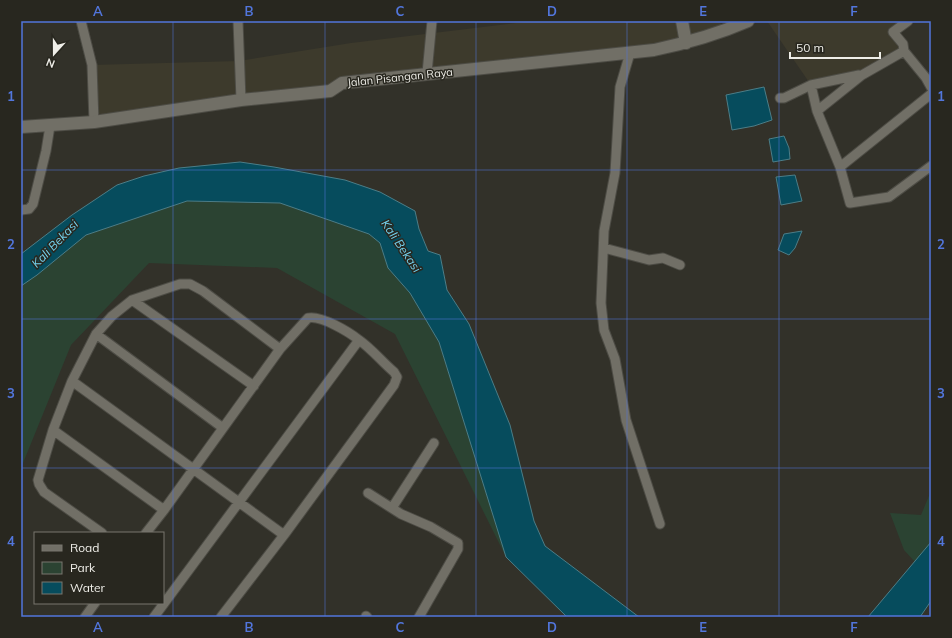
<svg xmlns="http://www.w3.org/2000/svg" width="952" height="638" font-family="Mulish,sans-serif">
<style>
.built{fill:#3d3a2c}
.green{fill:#2b4332}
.water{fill:#064c5d;stroke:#4c7d87}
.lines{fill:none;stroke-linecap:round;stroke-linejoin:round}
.street-casing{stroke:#4d4c45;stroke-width:11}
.secondary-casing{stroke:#4d4c45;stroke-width:14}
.street{stroke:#716f66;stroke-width:9}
.secondary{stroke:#716f66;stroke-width:12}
.grid{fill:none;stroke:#5276dc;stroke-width:1;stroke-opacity:0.55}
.labels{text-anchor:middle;stroke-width:3;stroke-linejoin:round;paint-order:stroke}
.street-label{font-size:11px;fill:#efeee8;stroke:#28271f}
.water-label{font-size:12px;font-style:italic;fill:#74d3ef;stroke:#28271f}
.neatline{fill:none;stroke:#5276dc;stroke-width:1.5}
.grid-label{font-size:13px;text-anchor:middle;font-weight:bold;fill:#5276dc}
</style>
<rect width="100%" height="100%" fill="#323129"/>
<path class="built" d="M532,21h187l7,10 -40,12 -259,30 -333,49 -2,-57 147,-4 112,-18z
M767,21h141l-15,11 11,19 -42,24 -51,10z"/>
<path class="green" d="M187,201l93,2 89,31 11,9 8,25 22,25 29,49 67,215 -111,-223 -118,-66 -128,-5 -78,82 -50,123v-182l65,-51z
M931,491v51l-16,20 -11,-12 -14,-37 31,2z"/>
<path class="water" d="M764,87l8,33 -18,6 -22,4 -6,-35z
M784,136l5,12 1,11 -17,3 -4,-23z
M240,162l34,5 71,13 35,12 35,19 4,18 9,22 12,4 7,35 22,34 41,101 24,96 11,25 94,71h-72l-61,-60 -67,-215 -29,-49 -22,-25 -8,-25 -11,-9 -89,-31 -93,-2 -101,34 -49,40 -16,11v-32l51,-39 45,-30 27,-9 35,-8z
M795,175l7,26 -21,4 -5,-28z
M802,231l-7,17 -6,7 -11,-5 6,-16z
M931,542v59l-11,16h-52z"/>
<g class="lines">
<defs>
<path id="street" d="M81,21l11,44 2,57
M238,21l3,79
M908,21l-15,11 10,12 1,7 22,27 5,9
M630,53l-10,34 -5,86 -11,58 -3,72 3,27 11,29 11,61 34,104
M427,73l5,-52
M811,85l6,26 23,56 10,36 39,-6 42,-31
M780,98h4l27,-13 48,-10
M817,111l45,-36 42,-24
M840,167l91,-73
M21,210l8,-1 4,-5 13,-53 4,-25
M604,248l45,12 14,-2 17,7
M132,300l122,86
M96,334l127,94
M72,381l212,154
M53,430l111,80
M368,493l33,21 30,13 27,16v6l-39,68
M392,508l42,-65
M102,533l-58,-41 -5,-8 -1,-4 15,-50 19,-49 24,-47 16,-18 20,-16 48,-16h10l13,7 77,58
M146,533l18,-23 116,-161 28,-31c13,-3 41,14 51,22 13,9 23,22 35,32l3,5 -3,8 -110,150 -63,82
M366,616l1,1
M85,617l10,-14
M154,617l205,-277"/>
<path id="secondary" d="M682,21l4,22
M21,127l73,-5 147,-22 89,-9 12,-8 312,-33c33,-7 64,-16 94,-29"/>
</defs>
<use href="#street" class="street-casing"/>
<use href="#secondary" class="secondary-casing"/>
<use href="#street" class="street"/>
<use href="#secondary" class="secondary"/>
</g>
<path class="grid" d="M173,21v596M325,21v596M476,21v596M627,21v596M779,21v596M21,170h910M21,319h910M21,468h910"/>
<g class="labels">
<g class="street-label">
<text transform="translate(400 77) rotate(-6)" y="4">Jalan Pisangan Raya</text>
</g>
<g class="water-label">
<text transform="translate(55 244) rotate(-46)" y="4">Kali Bekasi</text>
<text transform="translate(401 246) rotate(56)" y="4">Kali Bekasi</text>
</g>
</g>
<rect width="952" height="638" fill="none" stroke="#28271f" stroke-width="44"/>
<rect x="34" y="532" width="130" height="72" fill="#28271f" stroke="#78776f"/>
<rect x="42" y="545" width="20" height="6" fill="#716f66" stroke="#78776f"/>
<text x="70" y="552" font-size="12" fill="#efeee8">Road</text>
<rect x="42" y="562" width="20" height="12" fill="#2b4332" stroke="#78776f"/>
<text x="70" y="572" font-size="12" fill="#efeee8">Park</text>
<rect x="42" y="582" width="20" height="12" fill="#064c5d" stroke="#78776f"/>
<text x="70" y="592" font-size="12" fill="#efeee8">Water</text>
<g transform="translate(54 54) rotate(201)" stroke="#28271f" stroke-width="3" paint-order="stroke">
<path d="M0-3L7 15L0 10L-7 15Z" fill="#efeee8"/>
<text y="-6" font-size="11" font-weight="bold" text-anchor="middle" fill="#efeee8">N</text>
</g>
<path d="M790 52v6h90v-6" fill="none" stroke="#efeee8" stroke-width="2"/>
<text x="796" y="52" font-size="12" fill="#efeee8" stroke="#28271f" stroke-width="3" paint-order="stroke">50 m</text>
<rect x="22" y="22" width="908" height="594" class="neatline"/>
<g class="grid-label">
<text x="98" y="16">A</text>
<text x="249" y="16">B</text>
<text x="400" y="16">C</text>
<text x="552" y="16">D</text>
<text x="703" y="16">E</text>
<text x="854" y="16">F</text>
<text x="11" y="101">1</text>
<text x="941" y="101">1</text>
<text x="11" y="249">2</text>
<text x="941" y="249">2</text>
<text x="11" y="398">3</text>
<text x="941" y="398">3</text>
<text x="11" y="546">4</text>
<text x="941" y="546">4</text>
<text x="98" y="632">A</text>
<text x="249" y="632">B</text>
<text x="400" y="632">C</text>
<text x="552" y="632">D</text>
<text x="703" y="632">E</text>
<text x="854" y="632">F</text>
</g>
</svg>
